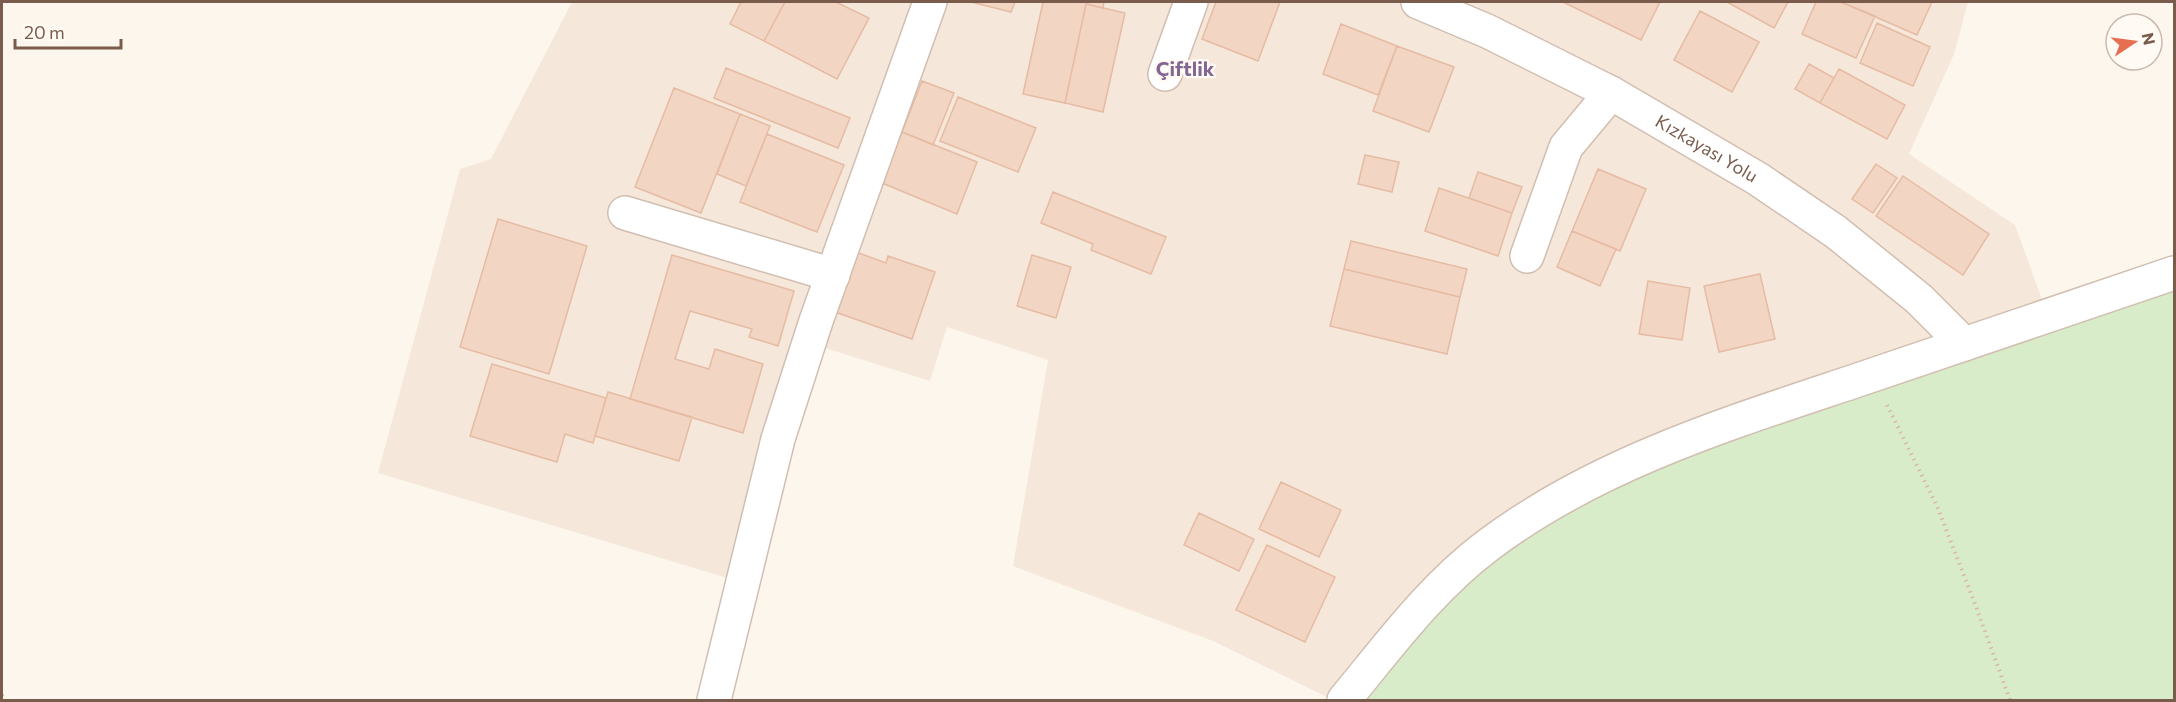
<svg xmlns="http://www.w3.org/2000/svg" width="2176" height="702" font-family="Commissioner,sans-serif">
<style>
.residential{fill:#f5e8da}
.green{fill:#d8ecc9}
.building{fill:#f3d5c3;stroke:#e6bba3;stroke-width:1.5}
.lines{fill:none;stroke-linecap:round;stroke-linejoin:round}
.minor-casing{stroke:#d1beb0;stroke-width:36}
.path{stroke:#d9b8a5;stroke-width:4;stroke-dasharray:1.5 4.5;stroke-linecap:butt}
.minor{stroke:#fff;stroke-width:33}
.labels{text-anchor:middle;stroke-width:4.5;stroke-linejoin:round;paint-order:stroke}
.street-label{font-size:18px;fill:#7a5c4d;stroke:#fffaf3}
.neighbourhood-label{font-size:20px;font-weight:bold;fill:#846695;stroke:#fffaf3}
</style>
<rect width="100%" height="100%" fill="#fdf6ec"/>
<path class="residential" d="M572,2h1396l-14,52 -45,100 106,71 33,91 -715,384 -120,-59 -200,-75 35,-206 -101,-33 -17,54 -121,-38 -65,240 -366,-110 82,-304 31,-10z"/>
<path class="green" d="M2174,273v427h-830l45,-56 190,-157z"/>
<path class="building" d="M741,2h44l-21,39 -34,-17z
M785,2h51l33,16 -32,61 -73,-38z
M971,2h44l-4,10z
M1043,2h61l-1,6 -17,-4 -21,99 -42,-9z
M1216,2h64l-22,59 -56,-22z
M1563,2h97l-19,38z
M1727,2h61l-14,26z
M1816,2h25l34,14 -19,42 -54,-24z
M1841,2h91l-15,33z
M1086,4l39,9 -22,99 -38,-9z
M1700,11l59,31 -27,50 -58,-32z
M1877,23l53,24 -17,39 -53,-23z
M1341,24l56,22 -19,49 -55,-21z
M1397,46l57,21 -25,65 -56,-21z
M1809,64l25,14 -14,25 -25,-14z
M726,68l124,50 -12,30 -124,-50z
M1839,69l66,36 -18,34 -67,-36z
M922,81l32,12 -21,52 -31,-13z
M674,88l66,26 -39,99 -66,-26z
M958,97l78,31 -18,44 -78,-31z
M740,114l30,12 -24,60 -29,-12z
M902,132l75,30 -20,52 -75,-31z
M767,134l77,31 -27,67 -77,-30z
M1365,155l34,7 -7,30 -34,-8z
M1876,164l21,14 -24,35 -21,-14z
M1598,169l48,20 -26,62 -48,-20z
M1478,172l44,15 -10,26 -43,-15z
M1903,176l86,58 -26,41 -87,-59z
M1439,188l73,25 -14,43 -73,-25z
M1053,192l113,45 -15,37 -60,-24 2,-6 -52,-21z
M498,219l89,27 -38,128 -89,-27z
M1572,231l44,18 -16,37 -43,-19z
M1351,241l116,28 -7,28 -116,-28z
M856,252l30,11 2,-7 47,16 -23,67 -77,-27z
M672,255l122,36 -16,55 -29,-9 3,-8 -62,-18 -15,48 34,10 6,-20 48,15 -20,69 -113,-34z
M1032,255l39,12 -15,51 -39,-12z
M1344,269l116,28 -13,57 -117,-28z
M1760,274l15,65 -56,13 -15,-66z
M1648,281l42,7 -8,52 -43,-6z
M492,364l114,34 -13,45 -28,-9 -8,28 -87,-26z
M608,392l84,25 -13,44 -84,-25z
M1281,482l60,28 -22,47 -60,-28z
M1199,513l55,26 -15,32 -55,-26z
M1267,545l68,32 -30,65 -69,-32z"/>
<g class="lines">
<defs>
<g id="minor">
<path id="s1" d="M1418,2l69,29 124,62 147,86 78,53 83,67 45,45"/>
<path d="M1165,74l26,-72"/>
<path d="M625,213l208,62"/>
<path d="M1527,256l39,-109 45,-54"/>
<path d="M714,700l64,-261 38,-118 114,-319"/>
<path d="M1344,700c44,-53 87,-112 143,-154 107,-81 239,-122 365,-164 108,-36 215,-73 322,-109"/>
</g>
</defs>
<use href="#minor" class="minor-casing"/>
<path class="path" d="M1887,405l50,101 38,98 35,96
M2,695l2,5"/>
<use href="#minor" class="minor"/>
</g>
<g class="labels">
<g class="street-label">
<text dy="6" stroke="none"><textPath href="#s1" startOffset="324">Kızkayası Yolu</textPath></text>
</g>
<g class="neighbourhood-label">
<text x="1185" y="76">Çiftlik</text>
</g>
</g>
<rect width="2176" height="702" fill="none" stroke="#7a5c4d" stroke-width="6"/>
<g transform="translate(2134 42) rotate(77)"><circle r="28" fill="#fffaf3" stroke="#cabbb1" stroke-width="1.5"/>
<path d="M0-4.5L10 22L0 15L-10 22Z" fill="#e76f51"/>
<text y="-9" font-size="16" font-weight="bold" text-anchor="middle" fill="#7a5c4d">N</text>
</g>
<path d="M15 39v9h106v-9" fill="none" stroke="#7a5c4d" stroke-width="3"/>
<text x="24" y="39" font-size="18" fill="#7a5c4d" stroke="#fffaf3" stroke-width="4.5" paint-order="stroke">20 m</text>
</svg>
